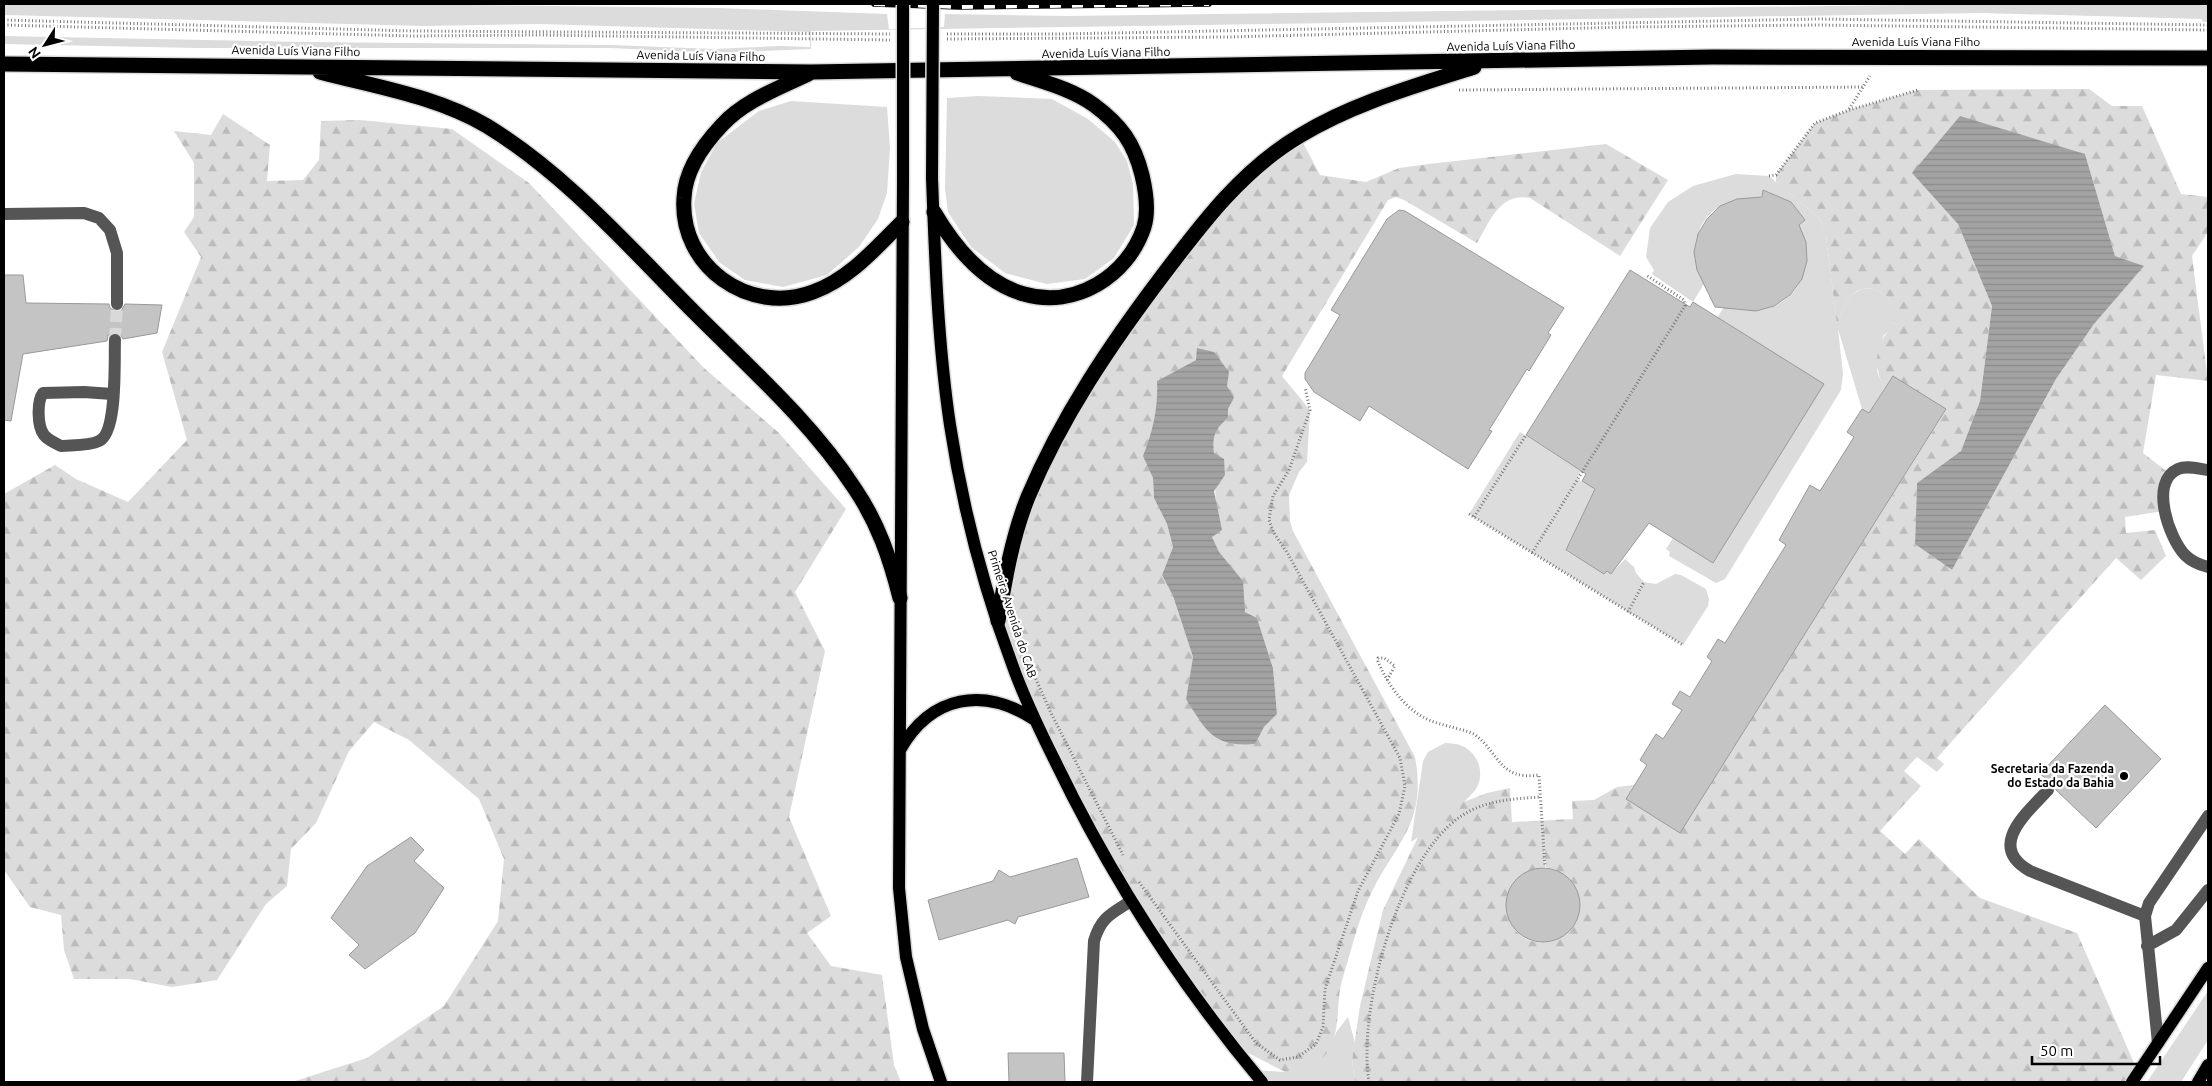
<svg xmlns="http://www.w3.org/2000/svg" width="2212" height="1086" font-family="Ubuntu,sans-serif">
<style>
.green{fill:#dcdcdc}
.forest{fill:url(#forest-firs);fill-rule:evenodd}
.water{fill:url(#water-rules)}
.building{fill:#c4c4c4;stroke:#999}
.lines{fill:none;stroke-linecap:round;stroke-linejoin:round}
.minor-tunnel{stroke:#d9d9d9;stroke-width:12;stroke-dasharray:12 6;stroke-linecap:butt}
.major-casing{stroke:#dbdbdb;stroke-width:15}
.highway-casing{stroke:#dbdbdb;stroke-width:18}
.path{stroke:#777;stroke-width:3;stroke-dasharray:1 2.5;stroke-linecap:butt}
.minor{stroke:#555;stroke-width:12}
.major{stroke:#000;stroke-width:12}
.highway{stroke:#000;stroke-width:15}
.rail-casing{stroke:#000;stroke-width:5.5}
.rail{stroke:#fff;stroke-width:4;stroke-dasharray:11;stroke-linecap:butt}
.major-bridge-casing{stroke:#dbdbdb;stroke-width:15;stroke-linecap:butt}
.major-bridge{stroke:#000;stroke-width:12}
.poi-dot{fill:#000;stroke:#fff;stroke-width:2}
.labels{text-anchor:middle;stroke-width:4.5;stroke-linejoin:round;paint-order:stroke}
.street-label{font-size:12px;fill:#000;stroke:#fff}
.poi-label{font-size:12px;font-weight:bold;fill:#000;stroke:#fff;text-anchor:end}
</style>
<defs>
<pattern id="forest-firs" width="22" height="20" patternUnits="userSpaceOnUse" patternTransform="scale(1.25)"><rect width="22" height="20" fill="#dcdcdc"/><path d="M5 1l3.5 6h-7zM16 11l3.5 6h-7z" fill="#bbb"/></pattern>
<pattern id="water-rules" width="6" height="5" patternUnits="userSpaceOnUse" patternTransform="scale(1.25)"><rect width="6" height="5" fill="#a3a3a3"/><path d="M0 2.5h6" fill="none" stroke="#8b8b8b"/></pattern>
</defs>
<rect width="100%" height="100%" fill="#fff"/>
<path class="green" d="M4,4h390l323,4 170,6 2,15 55,-2 1,-13 123,2 910,-12h230v18h-5l-2,-3 -219,-6 -1171,18v18l-100,4 -100,-5h-415l-192,-4v-8l301,6 306,3 103,4 66,-3 30,1v-15l-271,-8 -116,2 -419,-11z
M978,96l74,3 36,20 27,23 12,19 6,23 1,41 -20,33 -29,21 -38,5 -42,-11 -34,-26 -23,-35 -3,-23 2,-91z
M791,101l96,6 3,41 -3,45 -9,26 -19,28 -32,28 -44,12 -38,-7 -25,-17 -21,-30 -5,-29 7,-32 16,-29 42,-32z
M1736,174l33,2 50,42 7,18 11,87c5,-10 8,-26 21,-32 14,-8 34,5 37,20 0,4 -2,11 -2,16l-10,9 -6,35 7,18 -15,24 -7,-4 -24,-80 5,45 -2,16 -116,189 -9,4 -47,-27 1,-4 -4,-3 7,-11 40,25 4,-245 8,-13c12,0 41,4 51,0 32,-15 35,-51 23,-80l6,-5 -14,-18 -28,-12 -2,9c-12,2 -32,2 -42,8 -28,18 -28,51 -15,77l-11,18 -41,-28 2,-4 -8,-13 4,-29 18,-26 25,-16z
M1520,432l61,39 -4,8 18,10 -29,62 38,23 3,-3 4,3 14,-15 9,8 2,6 8,9 12,2 19,-10 6,1 25,14 3,10 -1,7 -25,39 -214,-131z
M1445,743c13,0 23,3 30,14 6,8 7,21 2,30 -8,15 -51,45 -66,55l12,-81 5,-9z
M2208,991v49l-27,42h-34z
M1348,1017l7,26 -3,17 3,22h-93l-10,-12 33,2 42,-20 10,-21z"/>
<path class="forest" d="M2089,89l23,17h30l39,88 27,3v35l-16,24 16,125 -52,-6 -13,78 27,21 -6,37 -39,6 1,16 29,-3 11,26 -25,24 -25,-22 -179,200 7,6 -7,8 -20,-15 -13,14 17,15 -41,45 25,23 14,-15 61,59 97,35 61,139 -6,10h-777l-3,-22 8,-54 23,-96 35,-73 43,-34 26,-10 23,-5 2,34 61,-3 -1,-18 22,-1 23,-13 17,-2 -8,14 54,34 266,-423 -53,-34 -9,13c-10,-24 -11,-44 9,-63 0,-4 2,-11 1,-16 -3,-15 -22,-27 -37,-19 -12,8 -16,22 -20,34l-11,-89 -7,-18 -43,-36v-7l39,-52 34,-13 69,-20zM2085,154l30,102 28,10 -49,58 -38,55 -104,191 -37,-26 2,-61 44,-32 19,-50 12,-95 -34,-82zM1544,842l2,25c29,7 45,34 26,61 -5,7 -13,11 -22,13 -47,12 -66,-67 -5,-74z
M223,114l47,31 -3,36 36,-1 16,-20 2,-39 39,-1 92,9 77,54 175,185 74,64 68,77 -51,83 30,59 -36,166 42,99 -24,17 24,33 51,9 12,90 7,17h-609l75,-24 77,-52 54,-85 6,-62 -25,-60 -70,-59 -35,-18 -25,29 -33,72 -25,26 -4,37 -21,18 -49,76 -45,7 -42,-8h-56l-10,-29 -3,-35 -31,-8 -26,-37v-376l51,-29 21,14 52,23 59,-62 -25,-88 39,-95 -17,-25 10,-15v-54l-20,-32 37,4z
M1299,135l21,40 46,7 33,-14 30,-4 177,-20 62,36 -48,76 -90,-58c-30,-6 -40,23 -53,45l-73,-43 -8,-3 -8,3 -106,176 28,34 -3,52 -8,10 -10,23 1,26 3,10 122,226c13,69 -22,87 -47,143 -11,24 -17,52 -25,77 -8,24 -1,51 -15,74 -8,14 -29,18 -43,21l-56,-29 -151,-235 -80,-187 9,-56 49,-128 148,-216zM1196,360l38,38 -6,11v9l-12,9 -3,11 3,67 -4,32 6,15 10,12 17,48 12,6 16,50 4,46 -13,13 -10,17 -68,-45 7,-42 -20,-61 -11,-21 11,-28 -6,-23 -13,-26 -1,-20 -9,-22c9,-25 14,-48 13,-75z"/>
<path class="water" d="M1960,116l125,38 30,102 29,10 -50,58 -38,55 -104,191 -37,-26 2,-61 44,-32 19,-50 12,-95 -34,-82 -46,-51z
M1197,348l17,4 15,20 -2,14 7,12 -6,11v9c-13,11 -16,17 -14,35l10,6 1,16 -11,16 8,39 -10,7 7,15 24,29 2,31 12,6 16,50 4,46 -13,13 -9,17c-42,3 -48,-12 -69,-45l7,-42 -20,-61 -11,-21 11,-28 -6,-23 -13,-26 -1,-20 -10,-22c10,-25 15,-48 14,-75l39,-21z"/>
<path class="building" d="M1763,190l28,12 14,18 -6,5 7,17 1,19 -5,18 -12,16 -16,11 -18,5 -41,-4 -18,-37 -3,-18 4,-18 9,-15 13,-13 17,-7 25,-2z
M1399,210l6,1 159,97 -16,25 3,2 -22,36 -2,-2 -38,61 3,1 -24,38 -99,-63 -9,15 -46,-29 -9,-13v-6l35,-58 -9,-5 56,-91z
M1630,270l60,37 3,-5 131,82 -111,179 -64,-40 -38,51 -4,-3 -3,3 -38,-24 29,-61 -13,-8 4,-7 -60,-39z
M4,275h19l3,28 83,1 1,4 7,4 4,-1 4,-7 37,1 -5,28 -34,6 -3,-6 -5,-1 -7,3 -1,6 -84,13 -12,67 -7,-1z
M1893,376l53,33 -266,424 -54,-34 21,-34 -7,-5 16,-26 7,5 19,-29 -10,-6 8,-13 10,6 22,-36 -5,-4 11,-18 7,4 61,-98 -7,-5 31,-55 10,6 34,-54 -7,-5 15,-23 7,4z
M2105,705l56,54 -65,69 -40,-38 -2,-6 -14,-10z
M411,837l13,13 -10,11 30,27 -29,45 -50,36 -16,-14 10,-10 -28,-27 36,-52z
M1077,858l12,39 -71,20 -3,7 -7,-4 -69,20 -11,-40 65,-19 6,-11 11,7z
M1506 905a37 37 0 1 1 74 0a37 37 0 1 1-74 0Z
M1008,1053h56l1,29h-56z"/>
<g class="lines">
<path class="minor-tunnel" d="M115,340l2,-36"/>
<defs>
<path id="major" d="M932,178c3,82 6,166 18,247 12,79 34,164 62,239 12,34 28,67 44,99 56,116 124,221 206,319
M903,181l-4,707 7,69 17,72 18,53
M900,750c31,-55 84,-64 135,-30
M2132,1082l76,-114
M2198,1082l10,-17"/>
<path id="highway" d="M4,64l807,8 901,-15 496,1
M320,72c56,15 116,24 167,54 80,49 143,122 209,188 55,55 116,109 159,175 23,34 35,69 45,109
M810,73c-30,15 -65,27 -88,52 -18,19 -37,46 -38,73 -5,68 65,118 129,94 36,-13 62,-43 89,-70
M934,212c20,34 50,71 90,82 51,15 104,-18 120,-67 5,-16 2,-35 -2,-52 -8,-32 -21,-50 -48,-70 -22,-16 -51,-23 -77,-32
M998,621c7,-42 14,-84 30,-124 34,-81 82,-152 135,-222 40,-53 80,-106 138,-140 53,-32 114,-49 173,-68"/>
</defs>
<use href="#major" class="major-casing"/>
<use href="#highway" class="highway-casing"/>
<path class="path" d="M4,20l408,11 478,3
M4,25l408,11 129,-1 349,5
M947,34h115l756,-15 390,6
M947,39l280,-2 400,-10 191,-2 390,5
M1459,90l404,-3
M1849,109l21,-33
M1769,176l7,-1 39,-52 34,-13 69,-20
M1469,514l214,131
M1474,517l52,-82
M1532,553l153,-247 -1,-6 -38,-25
M1628,612l16,-30
M1030,666l21,47 72,142
M1387,680l8,-14 -11,-8h-6v3c8,21 26,47 47,57 15,8 33,9 49,16 25,18 25,47 65,41l6,92
M1139,882l117,161 24,17 18,-3 18,-13 7,-17 2,-38 33,-98 41,-77 6,-28 -5,-28 -112,-204 -14,-21 -5,-13 4,-24 16,-26 21,-60 -5,-23
M1369,1082c-12,-71 29,-223 91,-265 24,-17 53,-18 80,-20"/>
<path class="minor" d="M4,214l80,-1 15,5 11,12 7,23v51
M112,394l-28,-2 -41,1c-6,8 -6,33 1,42 4,5 11,8 17,11 11,-1 28,0 38,-5 19,-8 15,-81 16,-101
M2208,470c-9,-1 -21,-5 -30,-1 -29,13 -9,69 7,86 6,6 15,10 23,12
M2048,790c-21,23 -62,56 -18,81l115,45
M2147,946l29,-16 32,-40
M2158,1043l-13,-127 4,-13 59,-87
M1087,1082l7,-141c7,-24 17,-27 37,-40"/>
<use href="#major" class="major"/>
<use href="#highway" class="highway"/>
<defs>
<path id="rail" d="M874,4l85,3 250,-3"/>
</defs>
<use href="#rail" class="rail-casing"/>
<use href="#rail" class="rail"/>
<defs>
<path id="major-bridge" d="M932,178l1,-174
M903,181v-177"/>
</defs>
<use href="#major-bridge" class="major-bridge-casing"/>
<use href="#major-bridge" class="major-bridge"/>
</g>
<circle class="poi-dot" cx="2124" cy="776" r="5"/>
<g class="labels">
<g class="street-label">
<text x="1916" y="46">Avenida Luís Viana Filho</text>
<text transform="translate(1511 46) rotate(-1)" y="4">Avenida Luís Viana Filho</text>
<text transform="translate(296 51) rotate(1)" y="4">Avenida Luís Viana Filho</text>
<text transform="translate(1106 53) rotate(-1)" y="4">Avenida Luís Viana Filho</text>
<text transform="translate(701 56) rotate(1)" y="4">Avenida Luís Viana Filho</text>
<text transform="translate(1012 614) rotate(72)" y="4">Primeira Avenida do CAB</text>
</g>
<g class="poi-label">
<text x="2114" y="773">Secretaria da Fazenda<tspan x="2114" dy="14">do Estado da Bahia</tspan></text>
</g>
</g>
<rect width="2212" height="1086" fill="none" stroke="#000000" stroke-width="10"/>
<g transform="translate(45 45) rotate(234)" stroke="#ffffff" stroke-width="4" paint-order="stroke">
<path d="M0-4L9 19L0 12L-9 19Z" fill="#000000"/>
<text y="-8" font-size="14" font-weight="bold" text-anchor="middle" fill="#000000">N</text>
</g>
<path d="M2032 1056v8h128v-8" fill="none" stroke="#000000" stroke-width="2.5"/>
<text x="2040" y="1056" font-size="15" fill="#000000" stroke="#ffffff" stroke-width="4" paint-order="stroke">50 m</text>
</svg>
